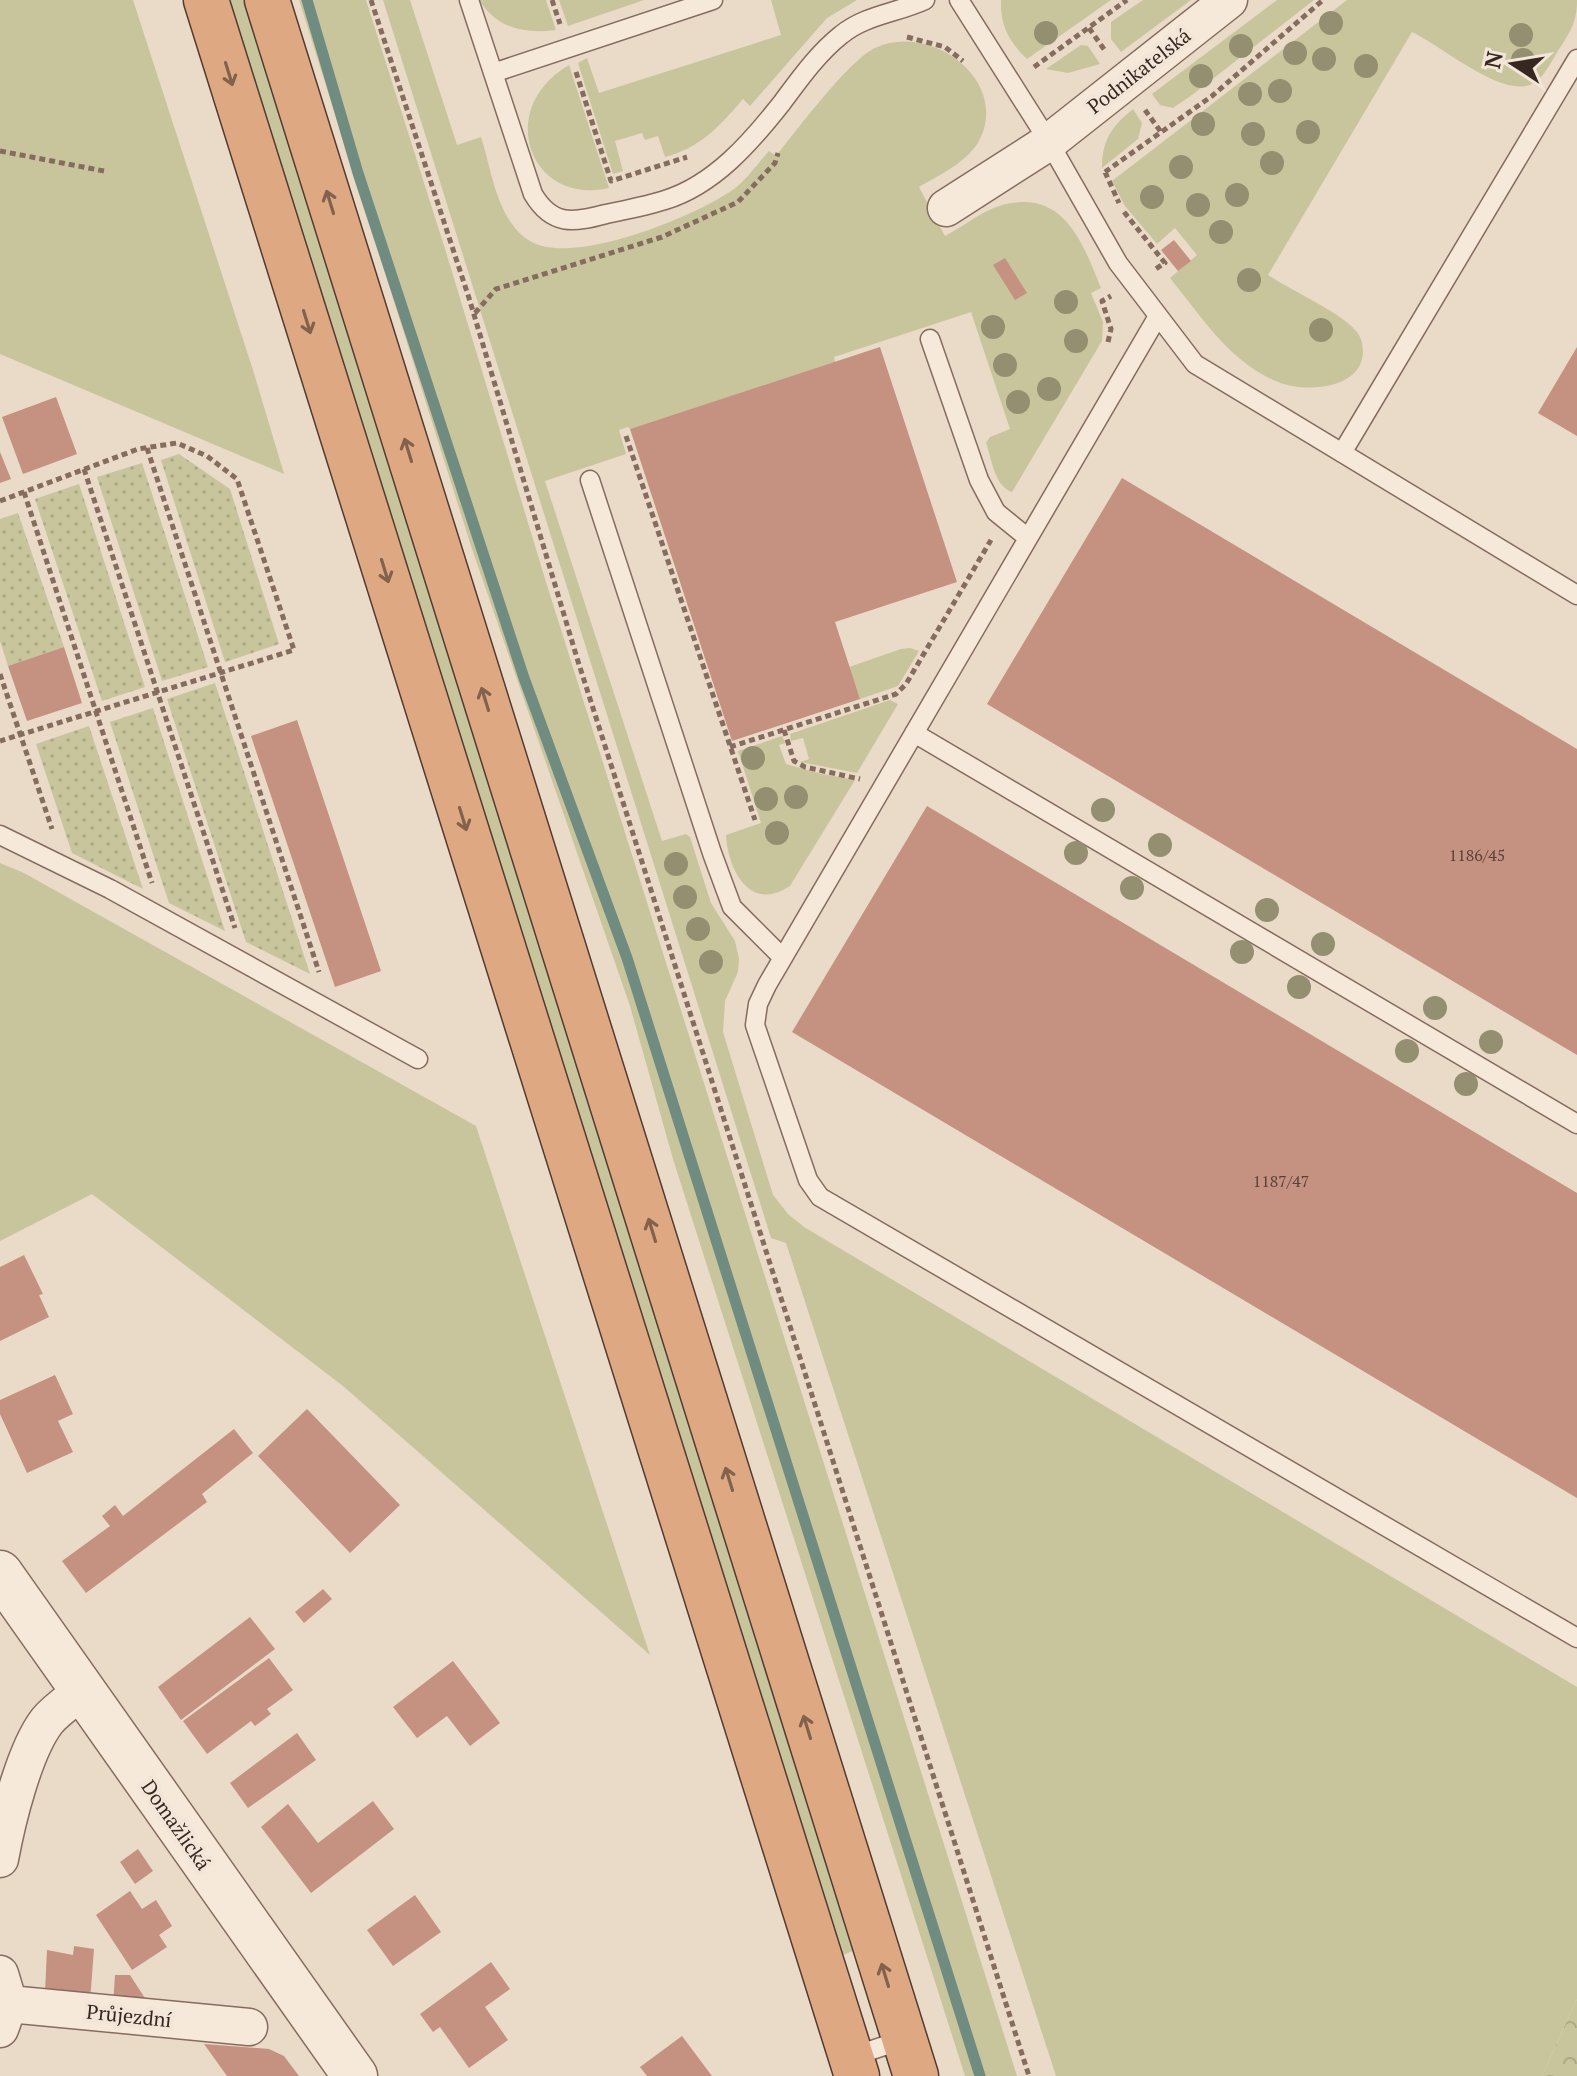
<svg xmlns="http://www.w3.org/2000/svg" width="1577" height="2076" font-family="'PT Serif',serif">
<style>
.green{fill:#c8c59c}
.forest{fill:url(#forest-crowns)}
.garden{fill:url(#garden-dots)}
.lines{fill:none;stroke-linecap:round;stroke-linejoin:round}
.stream{stroke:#708c80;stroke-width:11}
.building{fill:#c59181}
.service-casing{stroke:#856c5e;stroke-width:21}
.minor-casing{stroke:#856c5e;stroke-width:39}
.tertiary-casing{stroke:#856c5e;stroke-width:47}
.trunk-casing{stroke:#533b32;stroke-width:47}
.path{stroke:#856c5e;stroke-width:5;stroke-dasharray:6 4;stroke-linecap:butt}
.service{stroke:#f6e9da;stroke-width:18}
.minor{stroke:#f6e9da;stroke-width:36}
.tertiary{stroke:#f6e9da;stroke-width:44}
.trunk{stroke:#dea982;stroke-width:44}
.tree{fill:#948f71}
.oneway{stroke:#82624d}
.labels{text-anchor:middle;stroke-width:8;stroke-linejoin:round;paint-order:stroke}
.number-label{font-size:16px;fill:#5a4239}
.street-label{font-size:20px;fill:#362721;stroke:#f3e5d7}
</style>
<defs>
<pattern id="forest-crowns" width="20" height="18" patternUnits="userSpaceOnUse" patternTransform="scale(2)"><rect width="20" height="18" fill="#c8c59c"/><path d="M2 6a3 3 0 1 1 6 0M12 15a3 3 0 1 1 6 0" fill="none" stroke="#aca986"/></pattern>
<pattern id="garden-dots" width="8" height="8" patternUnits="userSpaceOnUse" patternTransform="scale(2)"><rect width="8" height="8" fill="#c8c59c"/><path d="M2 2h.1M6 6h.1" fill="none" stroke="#aca986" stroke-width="1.8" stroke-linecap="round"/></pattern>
</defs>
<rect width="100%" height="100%" fill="#eadac8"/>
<path class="green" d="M0,0h133l120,370 31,104 -284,-120z
M215,0h29l614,1949 -20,8z
M299,0h67l80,252 100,330 471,1494h-52l-292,-917 -43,-153 -158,-457z
M383,0h27l47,145 24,-8c11,34 16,84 49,104 42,26 163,-24 201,-50 15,-10 26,-27 38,-40l7,5c21,-26 73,-96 99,-108 56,-26 134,32 105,91 -12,23 -39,35 -61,48l26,49c18,-9 35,-24 54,-30 64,-19 83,35 102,82l-10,5 12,29 -1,19 -90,151c-18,-6 -20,-33 -26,-49l4,-6 20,-8 -39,-117 -137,45 1,5 -205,67 -2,-2 -9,3 7,24 -81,27 117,360 24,-7 4,3 21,66 24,38 4,18 -1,13 -13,29 -2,31 50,163 15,19 16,13 773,460v312l-35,77h-486l-270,-833 -15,-5z
M479,0h67l10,30c-32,4 -58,-1 -77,-30z
M559,0h85l-76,26z
M771,0h86l-30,18 -77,88 -7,-7c-23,27 -43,49 -78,58l-7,-21 -13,4 -3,-7 -27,8 8,30 -10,3 -35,-111 9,-5 12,35 182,-58z
M1001,0h110l-84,59c-18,-17 -27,-34 -26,-59z
M1143,0h48l-70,52 -10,-13v-17z
M1277,0h37l-122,95 -19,13 -13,-3 -8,-11z
M1347,0h230c0,26 -9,34 -22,56 -6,10 -12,22 -23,28 -29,15 -92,-39 -120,-52l-144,243c22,15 72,37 87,55 6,6 8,14 8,22 -1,38 -60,41 -85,30 -48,-19 -77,-66 -108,-104l27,-23 -22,-27 -18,16 -32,-38 -13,-25z
M1081,45l7,1 12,18 -32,9 -22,-4z
M569,65l40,123c-79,18 -115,-79 -40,-123z
M1133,109l9,14 -4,16 -36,29c0,-28 10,-42 31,-59z
M910,648l9,3 -21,35 -38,13 -11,-32 52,-18z
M890,700l8,4 -41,69 -57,-11 9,-3 -6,-21 -12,3 -1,-7z
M782,736l3,7 -6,2 7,19 36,10 33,6 -65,106c-40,27 -62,-16 -64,-51l35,-12 -23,-72z
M0,863l24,10 452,253 174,529 -307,-269 -251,-192 -92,47z"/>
<path class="forest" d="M1577,1999v77h-35z"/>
<path class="garden" d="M179,454l51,35 49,155 -54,18 -64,-202z
M142,463l66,204 -46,14 -65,-204z
M79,484l66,203 -43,14 -67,-202z
M18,513l46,134 -56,19 -8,-25v-122z
M215,683l95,291 -64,-32 -79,-243z
M153,708l72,223 -56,-28 -59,-181z
M89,726l54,163 -71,-36 -36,-109z"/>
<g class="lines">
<path class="stream" d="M307,0l51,173 166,505 103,280 353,1118"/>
</g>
<path class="building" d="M1174,240l17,21 -13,10 -17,-21z
M1005,258l22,35 -12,7 -22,-35z
M880,347l77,235 -122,40 25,77 -128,42 -102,-312z
M1577,347v89l-39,-23z
M56,397l21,57 -54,20 -21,-57z
M0,452l11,27 -11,4z
M1122,478l455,271v306l-590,-351z
M64,647l18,56 -55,18 -19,-55z
M297,720l84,251 -46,16 -84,-251z
M927,806l650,387v305l-785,-466z
M24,1255l19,39 -4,1 10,22 -49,24v-74z
M55,1375l18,39 -15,7 15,31 -46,21 -27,-59v-14z
M307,1409l93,96 -50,48 -92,-97z
M234,1429l19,24 -51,41 5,8 -121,91 -24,-32 48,-35 -8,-10 13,-11 8,11z
M323,1589l9,10 -28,24 -9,-11z
M250,1617l25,32 -94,71 -23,-33z
M269,1658l24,32 -26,19 4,5 -16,12 -4,-5 -44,33 -24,-33z
M453,1661l47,62 -30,23 -23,-30 -30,22 -24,-31z
M297,1733l19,27 -68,48 -18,-25z
M373,1801l21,28 -83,64 -50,-66 27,-23 30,39z
M138,1849l15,22 -18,13 -15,-22z
M130,1891l12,18 14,-9 16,26 -13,9 8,12 -35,23 -36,-55z
M415,1895l26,37 -48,34 -26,-36z
M74,1946l20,3 -4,52 -45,-9 2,-42 26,5z
M491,1962l19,27 -25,18 23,33 -39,28 -29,-41 -7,5 -13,-18z
M115,1975h15l20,31 -37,-1z
M682,2036l30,40h-65l-7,-9z
M204,2044l65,5 15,7 15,20h-72z"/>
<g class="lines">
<defs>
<path id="service" d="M469,0l64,194c19,32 40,29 73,20 20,-4 40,-8 59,-14 49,-15 86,-58 116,-96 18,-24 36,-50 60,-69 24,-20 56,-22 84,-35
M959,0l90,142 69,121 77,101 382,231
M493,73l220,-73
M1158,316l-391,669 -9,19 -3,21 53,155 12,17 757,441
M930,339l49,141 17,32 32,26
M1342,453l235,-394
M590,480l122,373 20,54 51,51
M914,733l663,391
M0,835l110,54 308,170
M851,2057l54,-18"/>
<path id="minor" d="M946,208l103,-66 180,-142
M0,1859c7,-38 24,-108 47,-138 9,-11 24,-21 34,-29
M0,1974l9,30 -9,25
M9,2004l240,23"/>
<path id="tertiary" d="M0,1573l355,503"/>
<path id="trunk" d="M206,0l651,2076
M267,0l649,2076"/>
</defs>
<use href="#service" class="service-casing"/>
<use href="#minor" class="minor-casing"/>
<use href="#tertiary" class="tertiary-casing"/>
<use href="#trunk" class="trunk-casing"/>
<path class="path" d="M371,0l98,298 108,360 452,1418
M552,0l8,24
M1089,28l17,24
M907,37l38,10 18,14
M1034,67l93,-67
M576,72l35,109 76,-24
M1145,110l16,22
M0,151l104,20
M1105,172l14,31
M1105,172l107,-76 111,-96
M1124,212l41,51 -11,7
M475,313l21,-24 166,-52 76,-35 37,-39 3,-10
M1108,342l3,-13 -9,-28 9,-5
M626,436l129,384
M147,448l172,524
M84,469l151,459
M24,492l128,391
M0,501l138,-52 39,-6 30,13 30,23 57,171 -294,91
M0,674l52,155
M784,730l10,31 11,6 55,12
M730,747l166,-53 10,-10 85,-144"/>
<use href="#service" class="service"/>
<use href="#minor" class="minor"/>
<use href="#tertiary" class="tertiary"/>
<use href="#trunk" class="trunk"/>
</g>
<g class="tree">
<circle cx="1331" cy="23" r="12"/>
<circle cx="1046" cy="33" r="12"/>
<circle cx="1521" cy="35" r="12"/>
<circle cx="1241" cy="46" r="12"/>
<circle cx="1295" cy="53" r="12"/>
<circle cx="1324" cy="59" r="12"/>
<circle cx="1523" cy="60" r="12"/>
<circle cx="1366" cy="66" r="12"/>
<circle cx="1201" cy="76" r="12"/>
<circle cx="1280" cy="91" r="12"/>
<circle cx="1250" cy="94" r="12"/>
<circle cx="1203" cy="124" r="12"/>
<circle cx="1308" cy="132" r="12"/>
<circle cx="1253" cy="134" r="12"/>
<circle cx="1272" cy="163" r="12"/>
<circle cx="1181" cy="167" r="12"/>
<circle cx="1237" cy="195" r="12"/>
<circle cx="1152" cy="197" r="12"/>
<circle cx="1198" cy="205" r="12"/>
<circle cx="1221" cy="232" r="12"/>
<circle cx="1249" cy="280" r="12"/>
<circle cx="1066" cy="302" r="12"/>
<circle cx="993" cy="327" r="12"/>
<circle cx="1321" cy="330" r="12"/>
<circle cx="1076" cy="341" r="12"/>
<circle cx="1005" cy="365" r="12"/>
<circle cx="1049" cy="389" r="12"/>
<circle cx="1018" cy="402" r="12"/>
<circle cx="753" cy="758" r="12"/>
<circle cx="796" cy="797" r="12"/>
<circle cx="766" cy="799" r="12"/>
<circle cx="1103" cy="810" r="12"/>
<circle cx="777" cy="833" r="12"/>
<circle cx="1160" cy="845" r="12"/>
<circle cx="1076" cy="853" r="12"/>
<circle cx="676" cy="864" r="12"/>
<circle cx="1132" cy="888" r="12"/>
<circle cx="685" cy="897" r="12"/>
<circle cx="1267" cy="910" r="12"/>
<circle cx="698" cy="929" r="12"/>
<circle cx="1323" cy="944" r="12"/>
<circle cx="1242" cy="952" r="12"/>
<circle cx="711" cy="962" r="12"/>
<circle cx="1299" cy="987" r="12"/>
<circle cx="1435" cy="1008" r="12"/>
<circle cx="1491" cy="1042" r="12"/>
<circle cx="1407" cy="1051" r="12"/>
<circle cx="1466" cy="1084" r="12"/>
</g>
<defs><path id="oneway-shaft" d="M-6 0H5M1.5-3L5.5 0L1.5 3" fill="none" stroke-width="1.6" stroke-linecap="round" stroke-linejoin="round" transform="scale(2)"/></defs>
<g class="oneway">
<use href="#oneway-shaft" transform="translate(229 74) rotate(73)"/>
<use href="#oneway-shaft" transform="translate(330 202) rotate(-107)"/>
<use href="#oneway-shaft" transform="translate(307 322) rotate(73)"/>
<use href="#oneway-shaft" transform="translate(408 450) rotate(-107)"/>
<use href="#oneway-shaft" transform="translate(385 571) rotate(73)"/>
<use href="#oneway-shaft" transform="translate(485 699) rotate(-107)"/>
<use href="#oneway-shaft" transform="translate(463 819) rotate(73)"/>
<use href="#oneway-shaft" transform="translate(652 1230) rotate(-107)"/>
<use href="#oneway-shaft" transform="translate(729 1479) rotate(-107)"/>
<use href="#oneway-shaft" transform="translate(807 1727) rotate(-107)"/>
<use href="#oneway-shaft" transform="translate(885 1975) rotate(-107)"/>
</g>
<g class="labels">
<g class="number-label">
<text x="1477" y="861">1186/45</text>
<text x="1281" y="1187">1187/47</text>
</g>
<g class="street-label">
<text transform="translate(1139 71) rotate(-38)" y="7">Podnikatelská</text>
<text transform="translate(176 1825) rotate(55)" y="7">Domažlická</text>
<text transform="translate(129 2016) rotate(6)" y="7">Průjezdní</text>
</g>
</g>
<g transform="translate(1513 64) rotate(282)" stroke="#f3e5d7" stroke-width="6" paint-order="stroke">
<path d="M0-6L14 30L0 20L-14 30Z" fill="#362721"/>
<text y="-12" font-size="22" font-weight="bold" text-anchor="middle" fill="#362721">N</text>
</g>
</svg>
